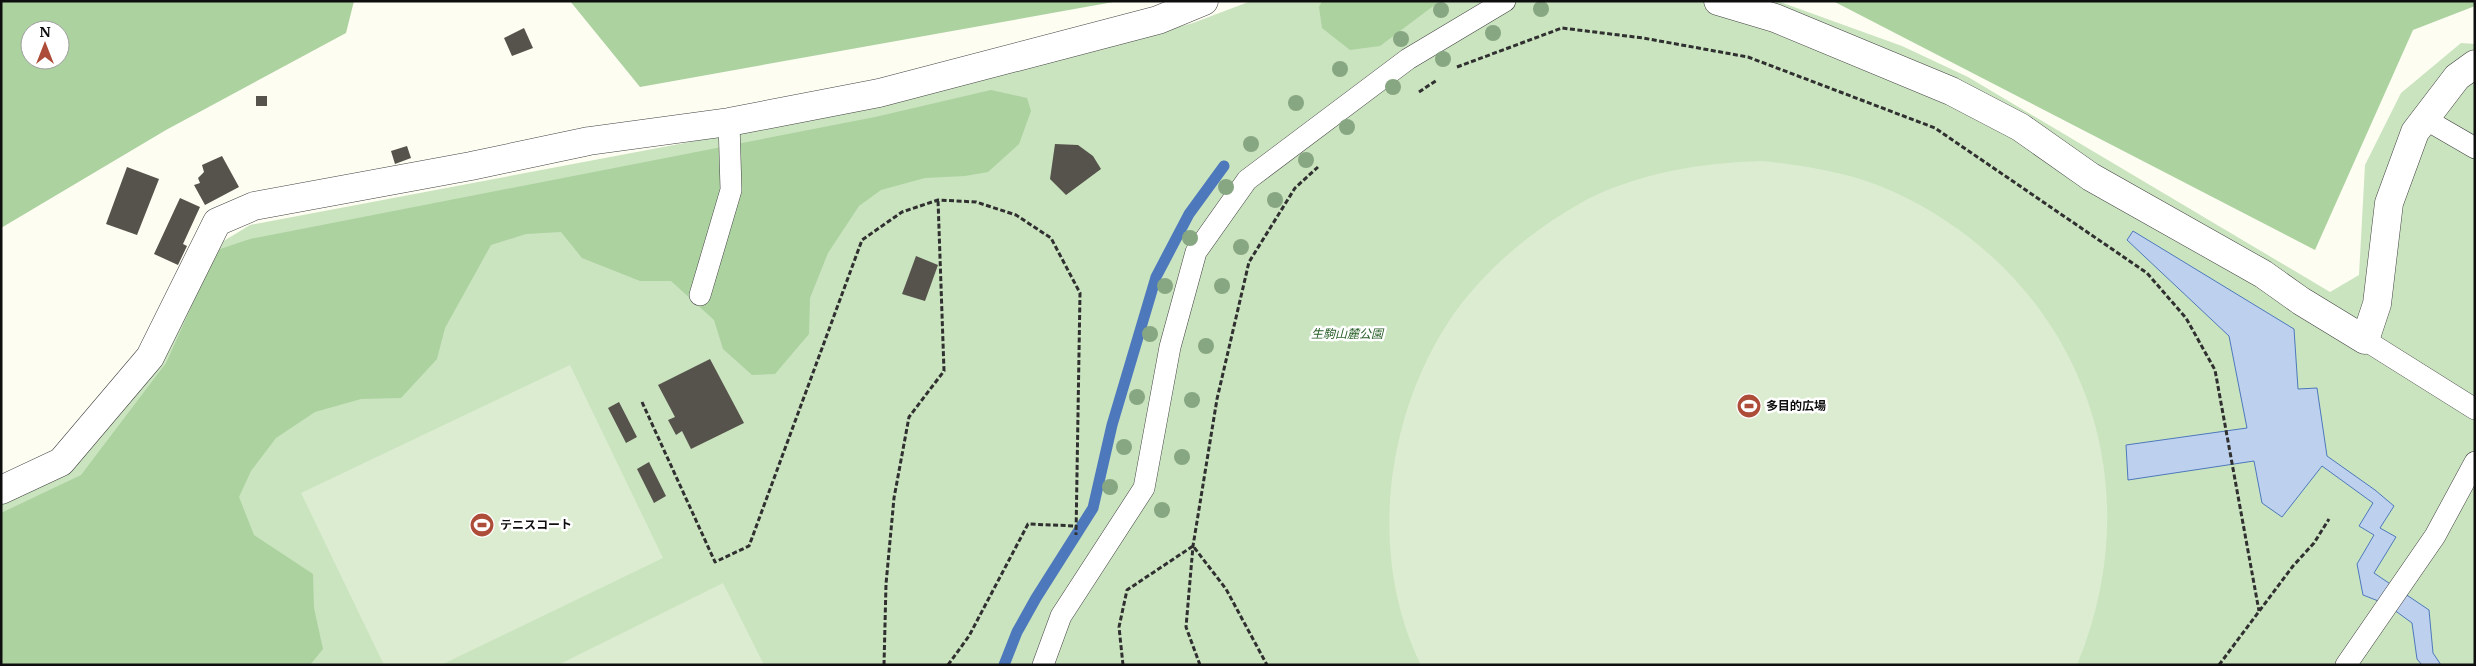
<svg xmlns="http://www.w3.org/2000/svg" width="2476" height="666" font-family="Merriweather,'Noto Sans JP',serif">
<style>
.green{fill:#cae4bf}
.forest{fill:#acd2a0;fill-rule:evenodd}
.pitch{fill:#dcecd0}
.water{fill:#bdd1ee;stroke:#4d78bc}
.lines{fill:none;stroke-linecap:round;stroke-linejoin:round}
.stream{stroke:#4d78bc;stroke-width:11}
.building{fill:#56524c}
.service-casing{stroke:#414141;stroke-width:22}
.minor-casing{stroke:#414141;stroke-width:29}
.path{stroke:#303030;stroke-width:3;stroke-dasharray:5 2.5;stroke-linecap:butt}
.service{stroke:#fff;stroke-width:21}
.minor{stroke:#fff;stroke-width:28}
.tree{fill:#87a682}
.labels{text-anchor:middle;stroke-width:5;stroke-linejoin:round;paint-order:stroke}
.park-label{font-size:12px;font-style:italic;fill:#275e27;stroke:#fff}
.poi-label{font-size:12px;font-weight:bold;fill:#0e0e0e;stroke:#fff;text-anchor:start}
</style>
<rect width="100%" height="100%" fill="#fdfdf2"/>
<path class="green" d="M1251,1h526l125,45 66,31 362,215 29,-17 6,-110 36,-72 60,-50 14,1v621h-2474v-161l77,-41 83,-107 61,-114 28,-17 631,-119 312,-83z"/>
<path class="forest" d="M1,1h353l-8,32 -180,97 -165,98zM30,30h30v30h-30z
M570,1h549l-479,86z
M1322,1h118l-60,45 -30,4 -28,-22 -3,-21z
M1833,1h642v5l-62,24 -98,220z
M991,90l36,8 4,13 -12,33 -31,28 -23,4 -40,2 -44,12 -22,16 -31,47 -18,45 -1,36 -34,40 -23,1 -29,-26 -9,-29 -43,-39h-31l-58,-23 -21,-26 -35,2 -35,11 -46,83 -8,31 -36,39 -40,1 -46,13 -39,26 -25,33 -12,26 15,38 59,39 1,34 9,41 -13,16h-309v-152l80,-38 85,-112 51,-113 33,-11 625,-122z"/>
<path class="pitch" d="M1762,161c45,5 91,12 132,31 184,85 261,286 183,473h-656c-54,-109 -36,-251 32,-350 34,-48 82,-87 133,-115 55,-28 115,-37 176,-39z
M570,365l93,193 -222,107h-57l-83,-172z
M723,583l41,82h-206z"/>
<path class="water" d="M2133,231l161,98 4,60 19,-1 10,68 48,34 19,16 -14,22 16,9 -22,36 55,37 4,43 8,12h-19l-5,-6 -5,-36 -26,-19 -23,-9 -6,-31 17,-29 -15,-9 14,-23 -51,-37 -40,51 -20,-14 -8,-42 -126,19 -2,-35 121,-17 -18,-92 -102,-96z"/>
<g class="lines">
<path class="stream" d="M1004,665l13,-33 19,-34 57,-90 19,-83 44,-148 33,-63 35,-48"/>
</g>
<path class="building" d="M524,28l9,20 -21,8 -8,-18z
M256,96h11v10h-11z
M1055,144l23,1 15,11 8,13 -35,26 -16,-16z
M407,146l4,12 -16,6 -4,-13z
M222,156l17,31 -34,18 -11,-20 6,-2 -2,-5 6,-6 -2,-7z
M127,167l32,12 -22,56 -31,-11z
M180,198l20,9 -17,37 4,2 -9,19 -24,-11z
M916,256l22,9 -13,36 -23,-7z
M710,359l34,64 -53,26 -9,-18 -6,4 -8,-15 7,-3 -17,-32z
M619,402l18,35 -11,6 -18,-35z
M649,462l17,34 -12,7 -17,-34z"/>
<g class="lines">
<defs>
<path id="service" d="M2425,119l50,29
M700,295l31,-105 -2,-68
M2365,340l110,69
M1043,665l18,-49 83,-128 26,-141 26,-95 51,-72 161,-121 97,-58
M2346,665l89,-129 40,-74"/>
<path id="minor" d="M1718,1l57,17 176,73 69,36 71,50 172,97 38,27 64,39 12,-36 12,-101 26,-71 42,-55 18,-13
M1,490l60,-28 89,-105 67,-135 37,-16 217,-40 118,-25 140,-19 150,-29 279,-73 46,-19"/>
</defs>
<use href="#service" class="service-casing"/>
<use href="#minor" class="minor-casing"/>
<path class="path" d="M1457,67l105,-39 81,10 105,19 187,71 212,145 39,45 29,52 44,241
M1419,92l18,-12
M642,402l73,160 34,-16 113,-306 40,-28 36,-12 38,2 40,13 35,23 29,55 -4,242
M884,665l2,-81 8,-86 15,-81 35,-46 -6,-171
M948,665l21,-29 59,-112 48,2
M1123,665l-4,-38 8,-37 66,-44 33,43 41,76
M1200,665l-14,-38 7,-81 24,-147 32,-137 46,-74 23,-21
M2219,665l74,-99 21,-23 15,-24"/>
<use href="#service" class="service"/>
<use href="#minor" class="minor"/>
</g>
<g class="tree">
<circle cx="1541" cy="9" r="8"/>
<circle cx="1441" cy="10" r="8"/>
<circle cx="1493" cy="33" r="8"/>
<circle cx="1401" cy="39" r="8"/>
<circle cx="1443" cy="59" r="8"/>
<circle cx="1340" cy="69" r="8"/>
<circle cx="1393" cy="87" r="8"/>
<circle cx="1296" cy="103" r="8"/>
<circle cx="1347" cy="127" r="8"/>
<circle cx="1251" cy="144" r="8"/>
<circle cx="1306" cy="160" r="8"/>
<circle cx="1226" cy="187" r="8"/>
<circle cx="1275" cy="200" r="8"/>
<circle cx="1190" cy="238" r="8"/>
<circle cx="1241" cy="247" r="8"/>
<circle cx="1165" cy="286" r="8"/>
<circle cx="1222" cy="286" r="8"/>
<circle cx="1150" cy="334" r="8"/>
<circle cx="1206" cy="346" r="8"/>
<circle cx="1137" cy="397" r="8"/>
<circle cx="1192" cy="400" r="8"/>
<circle cx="1124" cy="447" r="8"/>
<circle cx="1182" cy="457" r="8"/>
<circle cx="1110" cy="487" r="8"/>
<circle cx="1162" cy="510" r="8"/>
</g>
<defs>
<symbol id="stadium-disc" viewBox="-11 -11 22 22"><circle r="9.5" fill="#ad4c38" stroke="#fff"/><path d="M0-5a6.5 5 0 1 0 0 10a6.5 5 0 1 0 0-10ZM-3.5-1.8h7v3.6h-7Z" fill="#fff"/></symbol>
</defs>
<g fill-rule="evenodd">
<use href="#stadium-disc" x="1735" y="392" width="28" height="28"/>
<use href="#stadium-disc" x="468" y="511" width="28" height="28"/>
</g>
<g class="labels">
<g class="park-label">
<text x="1347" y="338">生駒山麓公園</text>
</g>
<g class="poi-label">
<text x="1766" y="410">多目的広場</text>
<text x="500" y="529">テニスコート</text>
</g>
</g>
<rect width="2476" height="666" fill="none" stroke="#0e0e0e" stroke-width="5"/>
<g transform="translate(45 45)"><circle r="24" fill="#ffffff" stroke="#9f9f9f"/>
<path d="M0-4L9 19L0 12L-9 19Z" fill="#ad4c38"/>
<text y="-8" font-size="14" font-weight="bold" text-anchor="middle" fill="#0e0e0e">N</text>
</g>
</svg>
